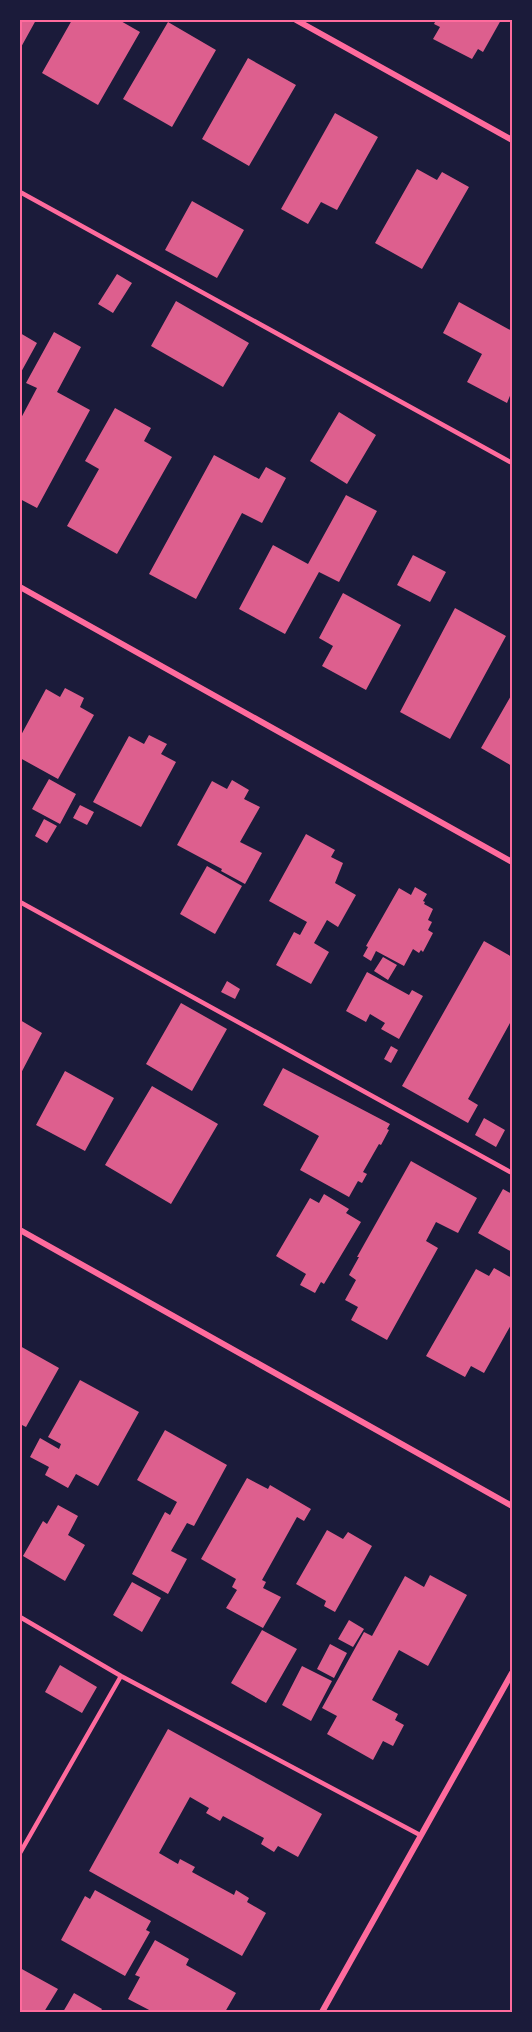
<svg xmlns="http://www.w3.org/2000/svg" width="532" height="2032" font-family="Ubuntu,sans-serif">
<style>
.building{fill:#dd5f8e}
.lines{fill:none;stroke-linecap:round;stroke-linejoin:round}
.service{stroke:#ff6b9d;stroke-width:4.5}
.minor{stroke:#ff6b9d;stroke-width:6}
.neatline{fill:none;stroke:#ff6b9d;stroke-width:2}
</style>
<rect width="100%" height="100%" fill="#1b1b3a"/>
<path class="building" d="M20,20h16l-16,29z
M72,20h47l21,12 -42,73 -56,-32z
M436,20h65l-18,32 -5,-3 -6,10 -39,-20 7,-12 -6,-3z
M168,22l48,28 -44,77 -49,-28z
M248,58l48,27 -47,81 -47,-27z
M335,113l43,24 -41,73 -16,-8 -13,22 -27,-15z
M417,169l20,11 5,-8 27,15 -47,82 -47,-26z
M192,201l52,29 -27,48 -52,-28z
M117,274l15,9 -19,30 -15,-9z
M176,301l73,42 -26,44 -72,-41z
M459,302l53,29v60l-5,12 -40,-21 15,-28 -39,-21z
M54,332l27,15 -24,45 33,18 -53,98 -17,-9v-79l17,-32 -11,-5z
M20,333l17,10 -17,31z
M115,408l36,20 -7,13 28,16 -55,97 -50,-28 32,-57 -14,-8z
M339,412l37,23 -29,49 -37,-23z
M214,455l45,24 7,-12 20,11 -24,45 -20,-10 -46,86 -47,-25z
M346,495l31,16 -38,71 -20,-10 -34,62 -46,-25 34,-64 35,19z
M413,555l33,17 -16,30 -33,-17z
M343,593l58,32 -35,65 -44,-24 11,-20 -14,-8z
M455,608l51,28 -56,103 -50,-27z
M65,688l19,10 -4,9 14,8 -36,64 -38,-21v-21l26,-48 14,8z
M512,694v72l-31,-18z
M149,735l18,9 -6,10 15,8 -35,65 -48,-25 36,-66 15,8z
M49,779l27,15 -16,30 -28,-15z
M232,780l17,10 -5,9 16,8 -20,35 22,11 -17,31 -24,-13 1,-2 -45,-24 35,-64 15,8z
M80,805l14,7 -7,13 -14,-7z
M44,819l13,7 -10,17 -12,-7z
M306,834l29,16 -4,7 12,6 -8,20 21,12 -18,32 -11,-7 -13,23 15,9 -18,32 -35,-19 18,-33 6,3 7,-13 -38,-21z
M207,866l35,20 -27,48 -35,-20z
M415,887l12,7 -4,7 2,1 -1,2 9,5 -5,11 4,2 -4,8 5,3 -10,19 -2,-2 -2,3 -6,-4 -9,17 -28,-15 -5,10 -8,-5 5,-9 -2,-1 33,-58 12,7z
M484,941l28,16v67l-2,-1 -42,76 10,6 -10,18 -66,-37z
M383,957l14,8 -9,15 -14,-9z
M367,972l42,23 3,-5 11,6 -24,43 -18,-10 4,-6 -15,-9 -4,8 -20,-11z
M227,981l13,8 -5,10 -14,-7z
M181,1003l46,26 -35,62 -46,-27z
M20,1020l22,13 -22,42z
M391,1046l7,4 -7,13 -7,-4z
M283,1068l107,56 -3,5 2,1 -8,15 -2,-1 -16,28 4,2 -5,9 -4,-2 -9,16 -49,-27 19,-34 -56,-31z
M65,1071l49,27 -29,53 -49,-26z
M152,1086l66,38 -47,80 -66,-39z
M484,1118l21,12 -9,17 -21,-12z
M411,1161l66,37 -19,35 -22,-11 -10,19 12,7 -51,92 -36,-20 7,-13 -13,-7 11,-20 -7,-5 10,-18h-2z
M503,1189l9,5v58l-34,-19z
M324,1194l25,15 -3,4 15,9 -37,62 -3,-2 -6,11 -15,-8 6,-11 -30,-18 34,-58 9,5z
M494,1268l18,10v45l-28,50 -13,-7 -6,11 -39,-21 50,-87 13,7z
M20,1346l39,22 -33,59 -6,-3z
M80,1380l59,32 -41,74 -22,-12 -8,14 -23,-13 4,-8 -19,-10 10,-19 19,11 2,-5 -13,-7z
M165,1430l62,35 -33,61 -7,-3 -16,28 16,8 -19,35 -36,-20 33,-62 5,3 7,-13 -40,-22z
M247,1478l21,11 2,-4 41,24 -7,12 -7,-4 -35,63 4,2 -3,6 18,9 -18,31 -37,-20 11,-18 -5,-3 4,-8 -35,-20z
M58,1505l20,11 -10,19 17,10 -20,36 -42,-25 20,-35 4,3z
M327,1530l16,9 5,-7 24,14 -37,66 -11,-6 2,-5 -30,-17z
M430,1575l37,20 -39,71 -29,-16 -27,50 26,14 -3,6 9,5 -11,21 -10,-5 -10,19 -46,-26 10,-18 -15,-8 42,-76 8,4 33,-60 19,11z
M132,1582l29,16 -19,34 -29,-17z
M349,1620l15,9 -11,18 -15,-8z
M262,1630l35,19 -31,54 -35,-20z
M330,1644l17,9 -13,25 -17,-9z
M60,1665l37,22 -15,26 -37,-21z
M302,1666l30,15 -21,40 -29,-16z
M168,1729l154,85 -24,43 -20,-11 -4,6 -13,-8 3,-6 -41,-22 -3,5 -14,-8 3,-5 -19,-11 -31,56 19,11 2,-5 15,8 -3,5 42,23 2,-5 13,8 -2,4 19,11 -24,43 -153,-85z
M95,1890l56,31 -5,9 4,2 -25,44 -64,-36 24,-44 5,3z
M155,1940l34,19 -3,6 50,28 -11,19h-72l-25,-13 12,-22 -5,-2z
M20,1968l38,21 -14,23h-24z
M74,1993l28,16 -2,3h-37z"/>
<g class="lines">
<path class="service" d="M20,192l492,271
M20,902l492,271
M20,1617l101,59 299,159
M20,1853l101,-177"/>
<path class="minor" d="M296,20l216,120
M20,587l492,275
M20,1230l492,276
M322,2012l190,-339"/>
</g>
<rect width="532" height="2032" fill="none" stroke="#1b1b3a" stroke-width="42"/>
<rect x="21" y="21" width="490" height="1990" class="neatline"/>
</svg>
